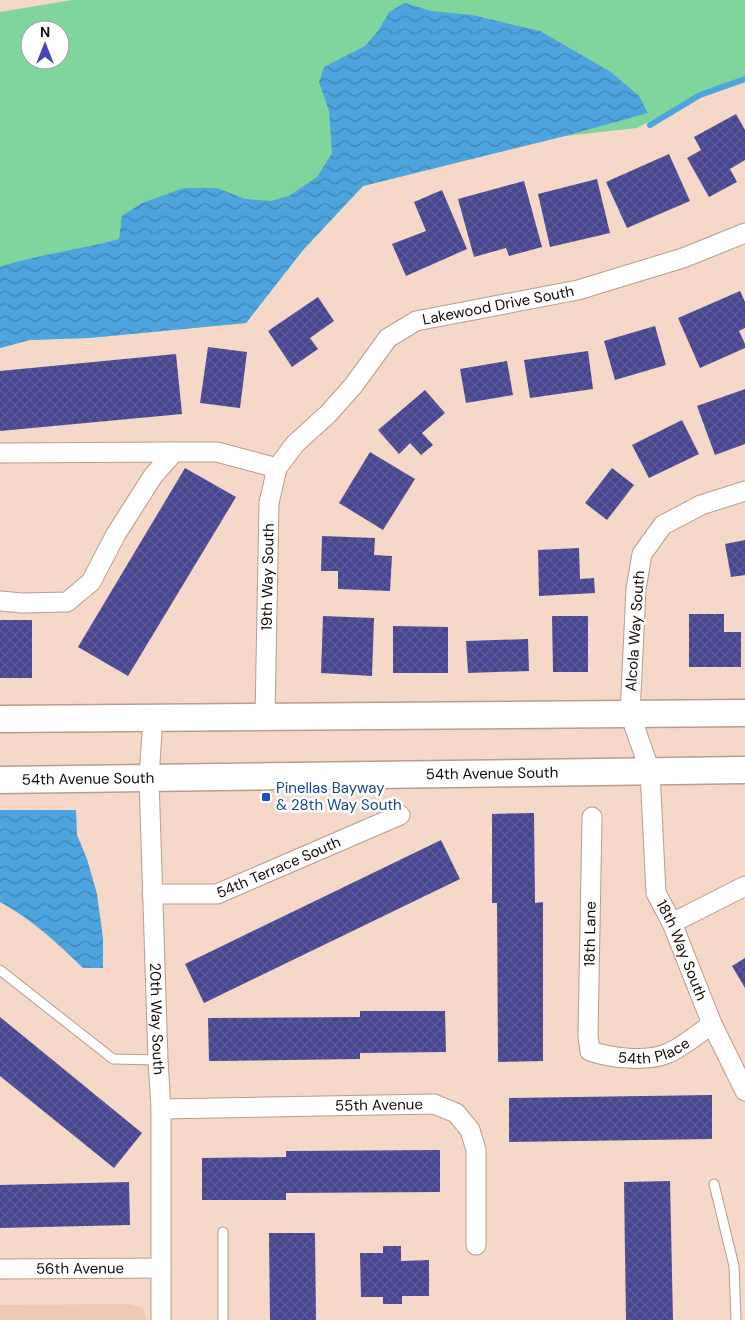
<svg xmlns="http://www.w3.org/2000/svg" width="745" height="1320" font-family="'DM Sans',sans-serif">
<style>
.built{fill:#eecab5}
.green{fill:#80d59d;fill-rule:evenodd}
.water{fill:url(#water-waves)}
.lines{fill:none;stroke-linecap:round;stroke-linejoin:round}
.stream{stroke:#4ea4de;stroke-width:6}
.building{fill:url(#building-cross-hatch)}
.service-casing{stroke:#b89d8e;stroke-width:11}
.minor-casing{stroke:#b89d8e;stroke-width:21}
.secondary-casing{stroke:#b89d8e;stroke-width:29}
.service{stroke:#fff;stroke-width:9}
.minor{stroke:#fff;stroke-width:19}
.secondary{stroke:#fff;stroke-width:26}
.transit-dot{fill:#1a4fb4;stroke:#fff;stroke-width:2}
.labels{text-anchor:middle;stroke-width:5;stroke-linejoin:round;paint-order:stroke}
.street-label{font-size:15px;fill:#130a06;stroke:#fff}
.transit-label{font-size:15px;fill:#164399;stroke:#fff;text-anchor:start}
</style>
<defs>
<pattern id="water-waves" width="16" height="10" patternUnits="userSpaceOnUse" patternTransform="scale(1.25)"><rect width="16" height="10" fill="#4ea4de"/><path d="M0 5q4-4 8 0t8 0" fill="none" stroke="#4084b2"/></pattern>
<pattern id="building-cross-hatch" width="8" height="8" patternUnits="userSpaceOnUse" patternTransform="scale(1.25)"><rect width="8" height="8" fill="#484691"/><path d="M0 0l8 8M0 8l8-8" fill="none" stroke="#5e5c98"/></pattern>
</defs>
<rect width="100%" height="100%" fill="#f5d8c7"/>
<path class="built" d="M128,1304l15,4 3,12h-146v-15z"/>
<path class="green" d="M72,0h673v79l-45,16 -63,33 -72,8 -202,50 -60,64 -57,73 -157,15 -59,2 -30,8v-336zM30,30h30v30h-30z"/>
<path class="water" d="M405,3l26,8 41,4 68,16 71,41 28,24 9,17 -83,23 -202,50 -60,64 -57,73 -157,15 -59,2 -30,8v-81c39,-13 80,-17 119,-28l3,-23 20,-13 42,-15h33l28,11 26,2 18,-5 28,-19 15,-24 -3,-42 -10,-29 5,-15 41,-21 13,-15 11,-19z
M0,810h76l1,25 10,24 10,35 6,44v30h-20c-27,-26 -50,-48 -83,-66z"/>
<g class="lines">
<path class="stream" d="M650,125l50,-30 45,-16"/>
</g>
<path class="building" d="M736,114l9,16v30l-15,9 7,13 -28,15 -22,-39 14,-8 -7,-13z
M669,154l21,47 -63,27 -21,-46z
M597,179l13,54 -60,14 -12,-53z
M524,181l18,66 -33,9 -3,-8 -32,9 -16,-58z
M442,190l25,59 -61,27 -14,-32 34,-13 -12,-29z
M740,291l5,11v26l-6,3 6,13v4l-45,20 -22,-50z
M318,297l16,24 -24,17 8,11 -26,18 -24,-36z
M655,326l11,39 -51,15 -11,-39z
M208,347l39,5 -7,56 -40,-5z
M588,351l5,38 -63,9 -6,-38z
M176,354l6,60 -182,17v-60z
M507,361l6,34 -47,8 -6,-34z
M745,389v55l-30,11 -18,-49z
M425,390l20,23 -23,20 11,12 -12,10 -11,-12 -11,11 -21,-24z
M682,420l17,34 -50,24 -17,-33z
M370,452l45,27 -32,51 -44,-27z
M185,468l51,29 -108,179 -50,-29z
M612,468l22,17 -27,35 -22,-17z
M322,536l53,2 -1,17 18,1 -2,35 -52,-2v-18h-17z
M745,540v35l-14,2 -6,-33z
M579,548l1,31 14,-1 1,15 -56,3 -1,-46z
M689,614h35v18h17v35h-52z
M323,616l51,2 -2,58 -51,-3z
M552,616h36v56h-35z
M0,620h32v58h-32z
M393,626l55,1v46h-55z
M528,639l1,32 -61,2 -2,-32z
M534,813l1,90 8,-1v159l-45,1 -1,-159h-5v-89z
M441,840l19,39 -256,124 -19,-39z
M745,958v30l-13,-22z
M360,1011h85l1,41 -86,1v6l-151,2 -1,-43 152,-1z
M0,1017l142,116 -28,35 -114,-92z
M712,1095v44l-203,3v-44z
M440,1150v42l-154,1v7h-84v-42l84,-1v-6z
M670,1181l3,139h-47l-2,-138z
M129,1182l1,43 -130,3v-43z
M269,1233h46l1,87h-46z
M383,1246h18v15l28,-1v36h-27v8h-19v-7h-22l-1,-44h23z"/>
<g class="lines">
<defs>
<path id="service" d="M0,970l113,89 45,1
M714,1184l20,82 2,54
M223,1232v88"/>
<g id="minor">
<path d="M0,453l174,-1"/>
<path id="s1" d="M745,491l-44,14 -38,20 -21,29 -6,35 -6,125 20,57 6,122 16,30 40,101 33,67"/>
<path d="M0,601l22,2 45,-1 24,-20 25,-48 37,-58 21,-24h43l60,16"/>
<path id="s2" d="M153,717l-4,61 9,282 3,49v211"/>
<path id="s3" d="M265,717l4,-214 8,-35 18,-24 33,-30 25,-28 35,-48 28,-17 162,-31 105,-32 62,-25"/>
<path id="s4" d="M592,817l-4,219 2,15c20,7 56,11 76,3 14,-5 33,-21 46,-30"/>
<path id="s5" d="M152,894h65l183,-79"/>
<path d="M672,923l73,-37"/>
<path id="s6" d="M161,1109l273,-5 22,9 14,17 6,20v95"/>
<path id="s7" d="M0,1269l161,-1"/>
</g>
<g id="secondary">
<path d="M0,719l745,-6"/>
<path id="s8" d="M0,780l745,-10"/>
</g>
</defs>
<use href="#service" class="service-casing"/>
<use href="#minor" class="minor-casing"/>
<use href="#secondary" class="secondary-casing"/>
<use href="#service" class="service"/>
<use href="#minor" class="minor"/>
<use href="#secondary" class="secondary"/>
</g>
<rect class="transit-dot" x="261" y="792" width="10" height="10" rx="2.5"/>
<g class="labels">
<g class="street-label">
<text dy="5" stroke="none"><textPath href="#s3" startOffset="538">Lakewood Drive South</textPath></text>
<text dy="5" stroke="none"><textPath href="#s3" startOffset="140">19th Way South</textPath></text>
<text transform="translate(635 631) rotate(-86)" y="5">Alcola Way South</text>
<text dy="5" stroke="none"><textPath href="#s8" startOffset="492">54th Avenue South</textPath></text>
<text dy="5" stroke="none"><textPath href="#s8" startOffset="88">54th Avenue South</textPath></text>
<text dy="5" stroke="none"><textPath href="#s5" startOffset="132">54th Terrace South</textPath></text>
<text transform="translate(590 934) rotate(-89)" y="5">18th Lane</text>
<text dy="5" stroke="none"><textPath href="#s1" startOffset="531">18th Way South</textPath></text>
<text dy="5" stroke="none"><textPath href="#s2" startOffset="302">20th Way South</textPath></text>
<text dy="5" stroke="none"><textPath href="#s4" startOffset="300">54th Place</textPath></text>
<text dy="5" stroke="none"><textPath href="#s6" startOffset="218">55th Avenue</textPath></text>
<text dy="5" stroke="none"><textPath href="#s7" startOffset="80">56th Avenue</textPath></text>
</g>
<g class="transit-label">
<text x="276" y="793">Pinellas Bayway<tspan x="276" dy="17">&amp; 28th Way South</tspan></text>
</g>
</g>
<g transform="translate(45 45)"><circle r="24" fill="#ffffff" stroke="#a19d9b"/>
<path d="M0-4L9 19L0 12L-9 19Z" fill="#4a45bb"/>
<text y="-8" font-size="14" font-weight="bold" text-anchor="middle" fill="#130a06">N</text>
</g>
</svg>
